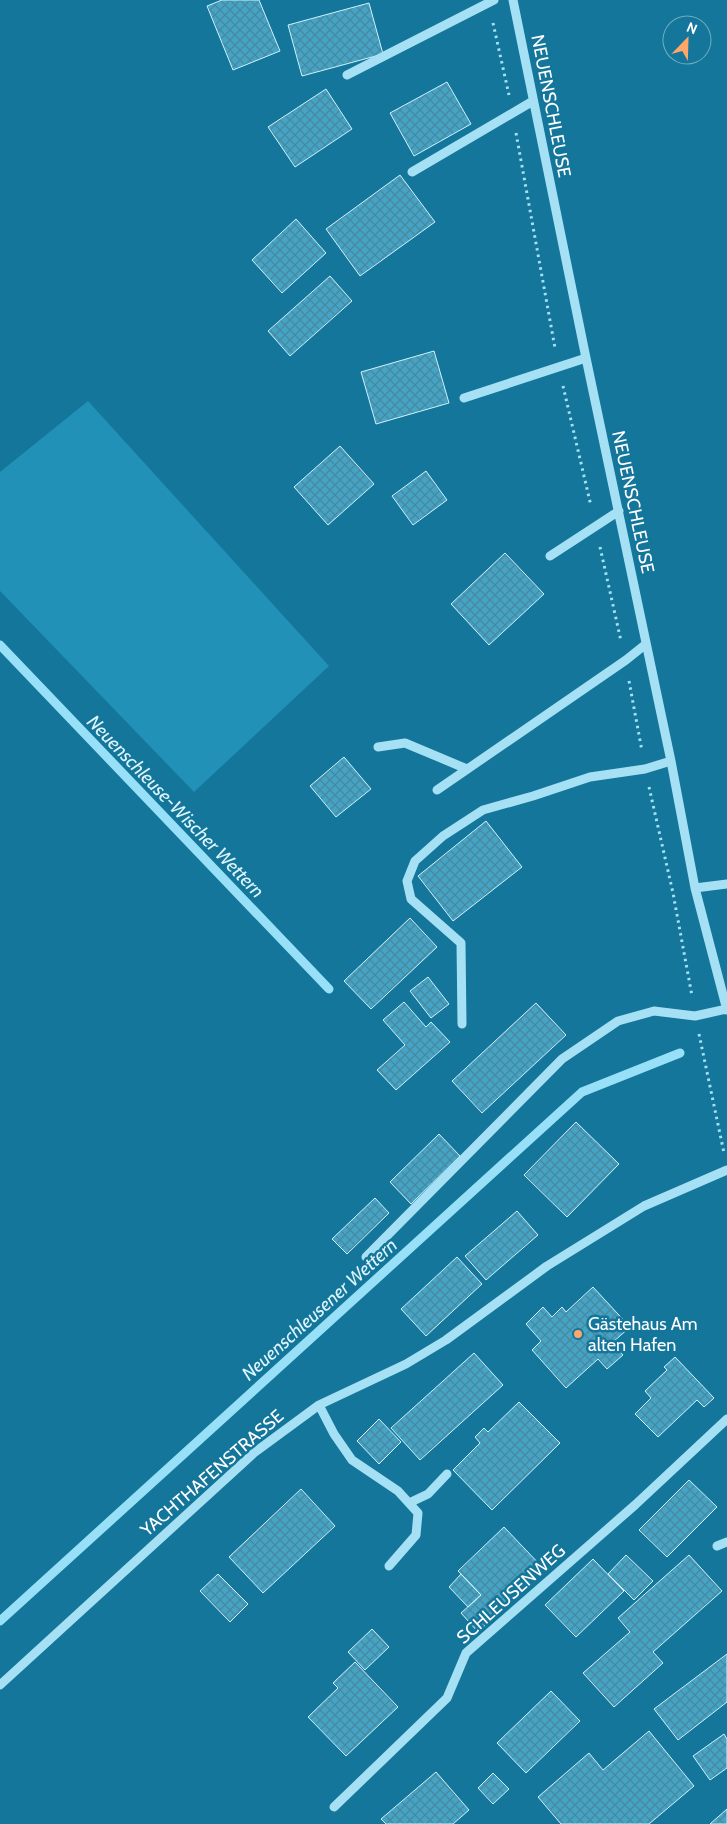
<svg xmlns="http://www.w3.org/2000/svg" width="727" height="1824" font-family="Cabin,sans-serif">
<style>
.garden{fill:#2191b7}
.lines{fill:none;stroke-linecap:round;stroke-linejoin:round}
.stream{stroke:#98e0f7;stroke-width:9}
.building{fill:url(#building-cross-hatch);stroke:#cef2fd}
.path{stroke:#a6e0f4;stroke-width:3;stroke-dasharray:2.5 4;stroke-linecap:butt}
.minor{stroke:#a6e0f4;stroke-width:9}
.poi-dot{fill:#ffa769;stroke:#13769a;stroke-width:2}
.labels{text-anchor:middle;stroke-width:5;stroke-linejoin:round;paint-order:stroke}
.street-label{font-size:18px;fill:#fff;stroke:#13769a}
.poi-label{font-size:18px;fill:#fff;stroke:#13769a;text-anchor:start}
.water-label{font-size:19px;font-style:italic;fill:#ddf5fd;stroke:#13769a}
</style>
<defs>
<pattern id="building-cross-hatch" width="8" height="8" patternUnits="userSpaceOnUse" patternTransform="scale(1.25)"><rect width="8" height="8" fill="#45a3c4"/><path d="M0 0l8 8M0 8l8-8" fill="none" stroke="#4789a0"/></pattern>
</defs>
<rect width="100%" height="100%" fill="#13769a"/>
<path class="garden" d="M88,401l241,265 -135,126 -194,-201v-119z"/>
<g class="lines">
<path class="stream" d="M0,645l329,344
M0,1621l582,-529 98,-39"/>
</g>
<path class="building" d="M222,0h37l21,51 -47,19 -26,-64z
M369,3l14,51 -81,22 -14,-51z
M447,82l24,42 -57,32 -24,-43z
M326,89l26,40 -57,38 -27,-40z
M400,175l35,47 -75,54 -34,-47z
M296,219l30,34 -44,40 -30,-33z
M330,276l22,25 -62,55 -22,-25z
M434,351l15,52 -73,21 -15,-52z
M340,446l34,38 -46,41 -34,-38z
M426,471l21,29 -34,25 -21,-29z
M505,553l39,41 -55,51 -38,-41z
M344,757l27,32 -35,28 -26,-31z
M486,821l36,46 -69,54 -35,-45z
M410,918l27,29 -66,62 -27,-28z
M428,977l21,27 -18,14 -21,-27z
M404,1002l22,25 5,-5 19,20 -54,48 -19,-20 28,-25 -22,-25z
M536,1003l30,32 -84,78 -30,-32z
M576,1122l43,42 -52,53 -43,-42z
M439,1134l21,22 -49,48 -21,-22z
M375,1198l14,15 -42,41 -15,-15z
M517,1211l21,24 -52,45 -21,-24z
M457,1257l25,27 -56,52 -25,-27z
M593,1287l37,40 -18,16 11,12 -16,14 -9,-10 -32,29 -34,-38 9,-9 -15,-17 17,-17 9,10 10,-10 4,5z
M474,1353l29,32 -83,75 -29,-32z
M675,1357l39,41 -10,9 -7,-7 -39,37 -23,-23 16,-16 -6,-7 22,-21 -3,-3z
M519,1402l41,41 -68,67 -39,-40 27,-27 -5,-6 9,-9 4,4z
M379,1419l22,23 -22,22 -22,-23z
M689,1480l28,27 -50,50 -28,-27z
M301,1489l34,37 -72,67 -34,-36z
M504,1527l40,42 -66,63 -17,-19 20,-18 -23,-24z
M626,1555l27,26 -19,19 -26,-26z
M689,1555l33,36 -69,61 10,11 -49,44 -31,-34 47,-41 -12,-14z
M593,1559l31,32 -48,46 -31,-32z
M218,1574l30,30 -18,18 -30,-31z
M461,1574l20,21 -13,12 -19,-20z
M372,1629l17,18 -24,23 -17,-18z
M727,1654v48l-49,38 -24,-31z
M355,1662l43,45 -52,49 -38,-39 30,-29 -5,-5z
M551,1691l29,30 -54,52 -29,-30z
M649,1731l45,55 -45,38h-88l-23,-27 51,-44 14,17z
M724,1734l3,5v29l-17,12 -17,-24z
M436,1772l33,38 -16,14h-67l-5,-5z
M493,1773l16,16 -16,15 -15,-16z
M727,1809v15h-17z"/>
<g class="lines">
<path class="path" d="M493,23l16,72
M516,133l39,215
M563,386l28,120
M600,547l21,94
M629,681l13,70
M649,787l24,106 19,103
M699,1034l25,119"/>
<path class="minor" d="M513,0l73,358 85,403 24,127 32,122
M347,75l147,-75
M412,172l121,-71
M464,398l122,-40
M550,556l69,-45
M378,747l27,-4 62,26
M437,790l189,-130 20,-16
M695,888l32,-4
M462,1024l-1,-81 -50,-44 -4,-18 8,-20 28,-25 40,-26 50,-14 57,-19 55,-8 26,-8
M366,1257l196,-198 56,-38 36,-10 41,5 32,-7
M319,1405l15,29 18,26 46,31 20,22 -2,22 -27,31
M409,1503l19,-9 19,-20
M717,1546l10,-4
M0,1685l255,-233 64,-47 87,-41 40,-24 101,-74 97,-60 83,-36
M334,1807l113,-109 19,-45 169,-148 92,-86"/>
</g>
<circle class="poi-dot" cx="578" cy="1334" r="5"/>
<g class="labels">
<g class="street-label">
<text transform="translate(551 106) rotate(79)" y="6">NEUENSCHLEUSE</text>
<text transform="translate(633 502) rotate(78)" y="6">NEUENSCHLEUSE</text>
<text transform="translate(212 1473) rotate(-41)" y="6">YACHTHAFENSTRASSE</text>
<text transform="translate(511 1594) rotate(-42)" y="6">SCHLEUSENWEG</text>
</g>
<g class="poi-label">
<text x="588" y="1330">Gästehaus Am<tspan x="588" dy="21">alten Hafen</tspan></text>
</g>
<g class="water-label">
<text transform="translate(176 806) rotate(46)" y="7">Neuenschleuse-Wischer Wettern</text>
<text transform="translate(319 1309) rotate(-42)" y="7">Neuenschleusener Wettern</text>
</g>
</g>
<g transform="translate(687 40) rotate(23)"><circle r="24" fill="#13769a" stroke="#71adc2"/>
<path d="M0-4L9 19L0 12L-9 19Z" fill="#ffa769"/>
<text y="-8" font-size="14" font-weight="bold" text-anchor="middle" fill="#ffffff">N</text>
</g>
</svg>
